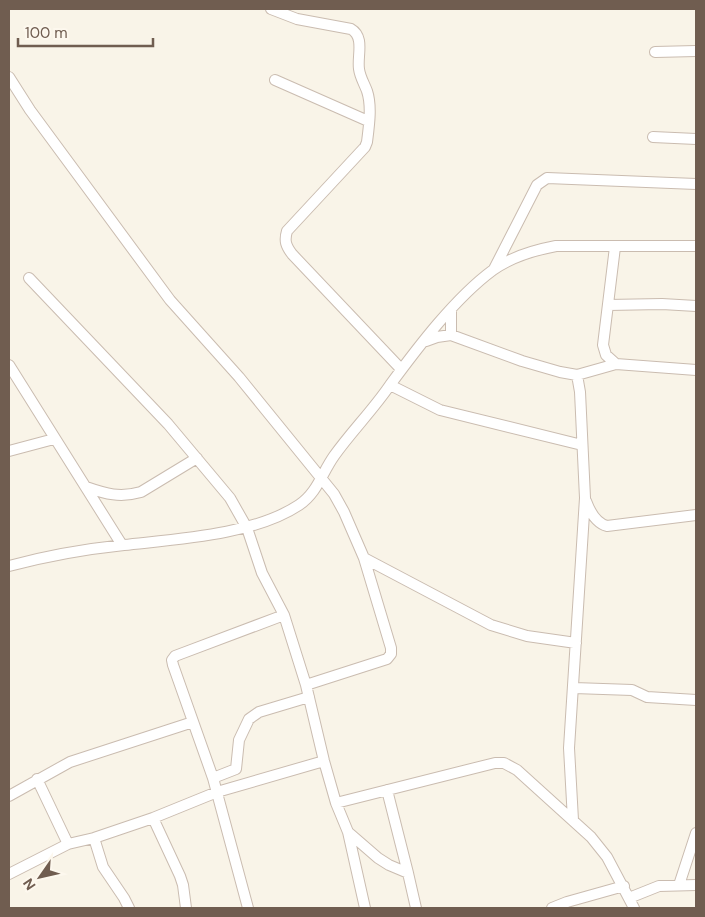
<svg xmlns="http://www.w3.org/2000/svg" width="705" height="917" font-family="'DM Sans',sans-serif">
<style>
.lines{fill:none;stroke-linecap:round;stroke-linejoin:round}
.minor-casing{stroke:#cabcb0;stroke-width:12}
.minor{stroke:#fff;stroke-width:10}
</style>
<rect width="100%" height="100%" fill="#f9f4e8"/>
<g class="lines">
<defs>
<path id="minor" d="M271,9l26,10 54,10c14,8 6,27 8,40 1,8 5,14 8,22 5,15 2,35 0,51l-2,5 -78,84c-3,10 -1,15 5,23l109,115
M655,52l41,-1
M9,77l21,33 140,190 69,77 95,117 10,18 20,46 27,90v6l-4,5 -81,26
M275,80l93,41
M653,137l43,2
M615,247l-12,98 3,10 10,9
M494,269l43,-84 10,-7 149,6
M29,278l139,146 62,74 17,30 15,45 22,42 22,70 18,76 12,42 12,29 30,26 11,7 19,8 8,35
M608,305l54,-1 34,2
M451,310v25
M426,341l11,-4 14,-2 71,26 38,11 17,3 39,-11 80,6
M9,365l113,180
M390,385l50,25 142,35
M9,451l45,-12
M86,487c20,7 34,11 55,5l56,-34
M586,501c4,11 10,22 21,25l89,-11
M364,558l127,67 36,11 49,7
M9,566c37,-10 77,-17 115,-21 53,-6 130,-10 175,-40 18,-12 23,-32 35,-49 17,-24 39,-46 56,-71 28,-38 65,-87 103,-115 18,-13 42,-20 63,-24h140
M574,688l58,2 15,7 49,3
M213,778l23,-9 3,-29 10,-21 10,-7 50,-15
M37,779l31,65
M387,790l21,83
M9,796l61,-34 123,-40
M336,803l159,-40h9l13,7 74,67 16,20 27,51
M153,818l27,58 3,9 3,23
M573,820l-4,-72 16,-250 -5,-106 -3,-17
M348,832l17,76
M94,838l9,29 21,31 5,10
M9,874l59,-30 26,-6 59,-20 64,-26 107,-31
M679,885l17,-52
M629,898l30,-12 37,-1
M248,908l-35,-130 -40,-113 -1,-5 3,-4 109,-41
M552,908l15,-6 57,-16"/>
</defs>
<use href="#minor" class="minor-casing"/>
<use href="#minor" class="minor"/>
</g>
<rect width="705" height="917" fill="none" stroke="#705d50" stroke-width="20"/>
<g transform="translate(40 877) rotate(236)" stroke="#fdf8ee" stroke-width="4" paint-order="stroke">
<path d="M0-4L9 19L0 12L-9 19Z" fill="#705d50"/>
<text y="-8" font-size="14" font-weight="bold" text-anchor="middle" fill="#705d50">N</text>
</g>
<path d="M18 38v8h135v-8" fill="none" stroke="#705d50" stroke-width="2.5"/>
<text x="25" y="38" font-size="15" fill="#705d50" stroke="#fdf8ee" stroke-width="4" paint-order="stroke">100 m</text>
</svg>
